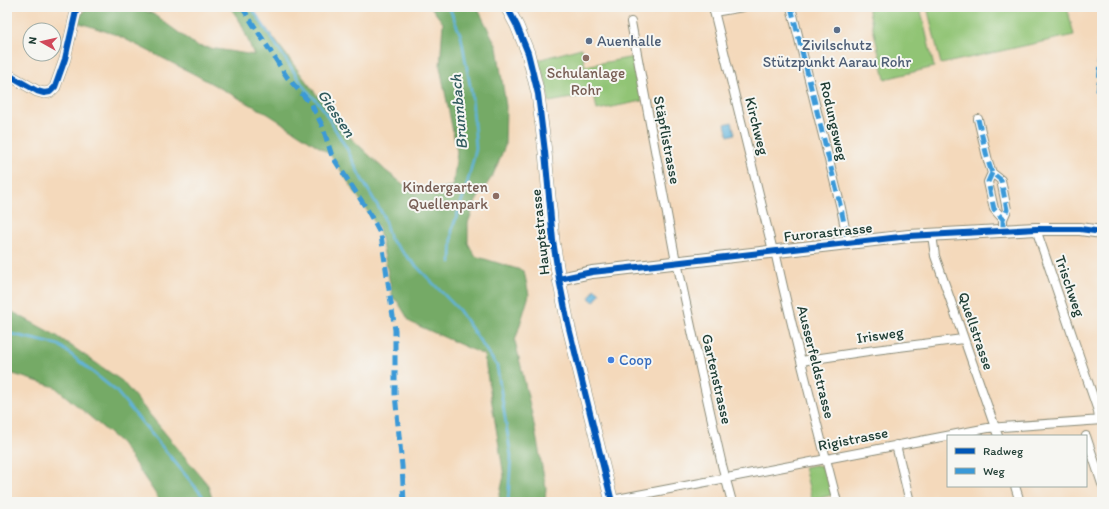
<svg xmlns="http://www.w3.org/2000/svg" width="1109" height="509" font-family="Itim,sans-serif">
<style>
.green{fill:#91c475;stroke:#588054}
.forest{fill:#74aa66;stroke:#4a744d}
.water{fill:#61b4dd;stroke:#407888}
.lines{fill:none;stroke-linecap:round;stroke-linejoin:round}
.stream{stroke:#61b4dd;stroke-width:2.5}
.minor-casing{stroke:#8a8b78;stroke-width:10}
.tertiary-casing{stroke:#8a8b78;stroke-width:12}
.secondary-casing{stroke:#8a8b78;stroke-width:14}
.primary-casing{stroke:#8a8b78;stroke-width:14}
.minor{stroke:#fff;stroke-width:8}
.tertiary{stroke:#fff;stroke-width:11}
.secondary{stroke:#fff;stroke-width:12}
.primary{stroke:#fff;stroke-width:13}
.quiet{stroke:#3a99d8;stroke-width:5;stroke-dasharray:10 5;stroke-linecap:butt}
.cycleway-casing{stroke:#f6f6f2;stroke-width:8}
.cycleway{stroke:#0057b8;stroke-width:6}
.service-dot{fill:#5c6f8a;stroke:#f6f6f2;stroke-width:1.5}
.education-dot{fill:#8d6e63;stroke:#f6f6f2;stroke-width:1.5}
.shop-dot{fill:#3f7fe0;stroke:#f6f6f2;stroke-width:1.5}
.labels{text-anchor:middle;stroke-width:4;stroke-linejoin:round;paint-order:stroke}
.service-label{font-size:15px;fill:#4e5e75;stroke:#f6f6f2;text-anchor:start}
.education-label{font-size:15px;fill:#785e54;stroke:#f6f6f2}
.street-label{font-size:15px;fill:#1f3d34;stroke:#f6f6f2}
.shop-label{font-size:15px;fill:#366cbe;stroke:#f6f6f2;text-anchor:start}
.water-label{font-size:16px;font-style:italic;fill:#305b5e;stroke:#f6f6f2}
</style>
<rect width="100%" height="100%" fill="#f6f6f2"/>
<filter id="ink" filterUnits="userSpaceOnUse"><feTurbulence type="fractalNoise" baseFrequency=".025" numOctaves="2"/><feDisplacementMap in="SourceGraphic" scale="8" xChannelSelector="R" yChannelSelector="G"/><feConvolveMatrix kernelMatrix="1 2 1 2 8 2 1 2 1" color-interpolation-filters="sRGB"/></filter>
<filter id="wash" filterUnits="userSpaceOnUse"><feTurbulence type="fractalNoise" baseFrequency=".012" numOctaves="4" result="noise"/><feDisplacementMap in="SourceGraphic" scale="16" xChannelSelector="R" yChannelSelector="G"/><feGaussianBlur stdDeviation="0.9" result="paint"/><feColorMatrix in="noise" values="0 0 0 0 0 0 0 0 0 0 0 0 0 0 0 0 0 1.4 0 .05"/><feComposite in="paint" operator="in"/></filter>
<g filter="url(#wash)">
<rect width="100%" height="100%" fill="#f4d9bb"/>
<path class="green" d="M868,7h52l14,60 -49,12z
M927,7h140l7,28 -133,29z
M581,48l4,18 49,-9 8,44 -45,9 -3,-16 -45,8 -4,-22 -7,-20z
M815,465c14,1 14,19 17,30l-20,5 -8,-33z"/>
<path class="forest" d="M86,7h51l16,7 44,32 57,9 -13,-32 -11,-16h20l56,74 45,57 35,33 29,22 38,-7 4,-34 -17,-85 3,-44 -12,-16h46l20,40 9,59 -1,40 -12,29 -17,26 -8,22v20l7,13 49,15 5,24 -14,46 17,73 14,74 -1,14h-47l6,-26 -20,-121 -74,-33 -12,-20 -5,-4 -14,-69 -49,-75 -62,-40 -74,-40 -77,-39 -40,-13z
M7,309l50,27 65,45 86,104 5,17h-52l-40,-59 -66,-56 -48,-15z"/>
<path class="water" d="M732,122l3,12 -7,2 -3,-12z
M595,289l5,4 -6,9 -5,-4z"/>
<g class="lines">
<path class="stream" d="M251,7l53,80 17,19 26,43 13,27 23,39 7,24 69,71 38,56 14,90 -3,46
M449,7l12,29 11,60 4,53 -10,39 -14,42 -1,32
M7,333l52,12 57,46 86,104 2,7"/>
</g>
</g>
<g filter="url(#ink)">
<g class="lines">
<defs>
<path id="minor" d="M713,7l60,244
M791,7l50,201 7,35
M714,12l29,-5
M631,22l45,240
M978,119l10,42 4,12 9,7 6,30 -4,9v11
M992,173l-4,9 6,27 9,10
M1036,229l62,182 1,9
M932,235l3,21 63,180
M775,251c18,84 41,168 62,251
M677,262l18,83 27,120 10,37
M801,361l74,-11 88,-11
M1086,436l16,48
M896,445l14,57
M1015,486l5,16
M612,500l376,-72 114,-8"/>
<path id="tertiary" d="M7,74l30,17 7,2 6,-1 5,-5 10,-28 12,-52"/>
<path id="secondary" d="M559,279l33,-7 19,-2 298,-34 127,-7h44l22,3"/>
<path id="primary" d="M507,7l10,19 11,27 10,41 7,58 8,89 6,38 9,45 44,178"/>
</defs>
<use href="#minor" class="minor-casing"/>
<use href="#tertiary" class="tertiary-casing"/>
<use href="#secondary" class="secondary-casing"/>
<use href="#primary" class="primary-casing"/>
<use href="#minor" class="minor"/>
<use href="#tertiary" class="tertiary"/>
<use href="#secondary" class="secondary"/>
<use href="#primary" class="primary"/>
<path class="quiet" d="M242,7l45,70 24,27 11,21 10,31 35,53 14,26 14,95v64l7,72 2,36
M791,7l50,201 7,35
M1102,52l-4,41 4,23
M978,119l10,42 4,12 9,7 6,30 -4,9v11
M992,173l-4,9 6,27 9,10"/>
<defs>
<path id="cycleway" d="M507,7l10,19 11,27 10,41 7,58 8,89 6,38 9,45 44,178
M7,74l30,17 7,2 6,-1 5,-5 10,-28 12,-52
M559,279l33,-7 19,-2 298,-34 127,-7h44l22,3"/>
</defs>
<use href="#cycleway" class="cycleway-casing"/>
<use href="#cycleway" class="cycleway"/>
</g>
</g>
<g class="service-dot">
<circle cx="837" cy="30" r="4"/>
<circle cx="589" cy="41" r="4"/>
</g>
<g class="education-dot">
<circle cx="586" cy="58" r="4"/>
<circle cx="496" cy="196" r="4"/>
</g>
<circle class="shop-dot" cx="611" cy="360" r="4"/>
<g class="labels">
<g class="service-label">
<text x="597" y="46">Auenhalle</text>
<text x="837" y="50" text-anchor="middle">Zivilschutz<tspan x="837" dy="17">Stützpunkt Aarau Rohr</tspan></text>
</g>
<g class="education-label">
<text x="586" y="78">Schulanlage<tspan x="586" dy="17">Rohr</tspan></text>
<text x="488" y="192" text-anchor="end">Kindergarten<tspan x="488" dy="17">Quellenpark</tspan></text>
</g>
<g class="street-label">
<text transform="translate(834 121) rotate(77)" y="5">Rodungsweg</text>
<text transform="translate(757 126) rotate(76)" y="5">Kirchweg</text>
<text transform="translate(667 140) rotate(79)" y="5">Stäpflistrasse</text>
<text transform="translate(540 232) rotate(-96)" y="5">Hauptstrasse</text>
<text transform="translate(828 232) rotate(-6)" y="5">Furorastrasse</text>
<text transform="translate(1070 286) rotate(71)" y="5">Trischweg</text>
<text transform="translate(976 331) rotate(71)" y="5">Quellstrasse</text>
<text transform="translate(880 335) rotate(-8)" y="5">Irisweg</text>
<text transform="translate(816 362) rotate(76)" y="5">Ausserfeldstrasse</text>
<text transform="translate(717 379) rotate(77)" y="5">Gartenstrasse</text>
<text transform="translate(853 439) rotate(-11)" y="5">Rigistrasse</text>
</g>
<g class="shop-label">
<text x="619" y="365">Coop</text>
</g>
<g class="water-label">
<text transform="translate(458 112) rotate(-95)" y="6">Brunnbach</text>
<text transform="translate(337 113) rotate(56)" y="6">Giessen</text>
</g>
</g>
<rect width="1109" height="509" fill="none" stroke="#f6f6f2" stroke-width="24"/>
<rect x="947" y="435" width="140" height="52" fill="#f6f6f2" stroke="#a0aca6"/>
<rect x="955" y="448" width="20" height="6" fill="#0057b8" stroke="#a0aca6"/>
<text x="983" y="455" font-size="12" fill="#1f3d34">Radweg</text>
<rect x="955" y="468" width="20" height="6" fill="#3a99d8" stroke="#a0aca6"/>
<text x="983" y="475" font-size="12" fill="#1f3d34">Weg</text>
<g transform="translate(42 42) rotate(278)"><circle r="19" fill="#f6f6f2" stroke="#a0aca6"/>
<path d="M0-3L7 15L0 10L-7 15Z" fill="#d1495b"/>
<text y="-6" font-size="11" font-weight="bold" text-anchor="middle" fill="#1f3d34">N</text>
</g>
</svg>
